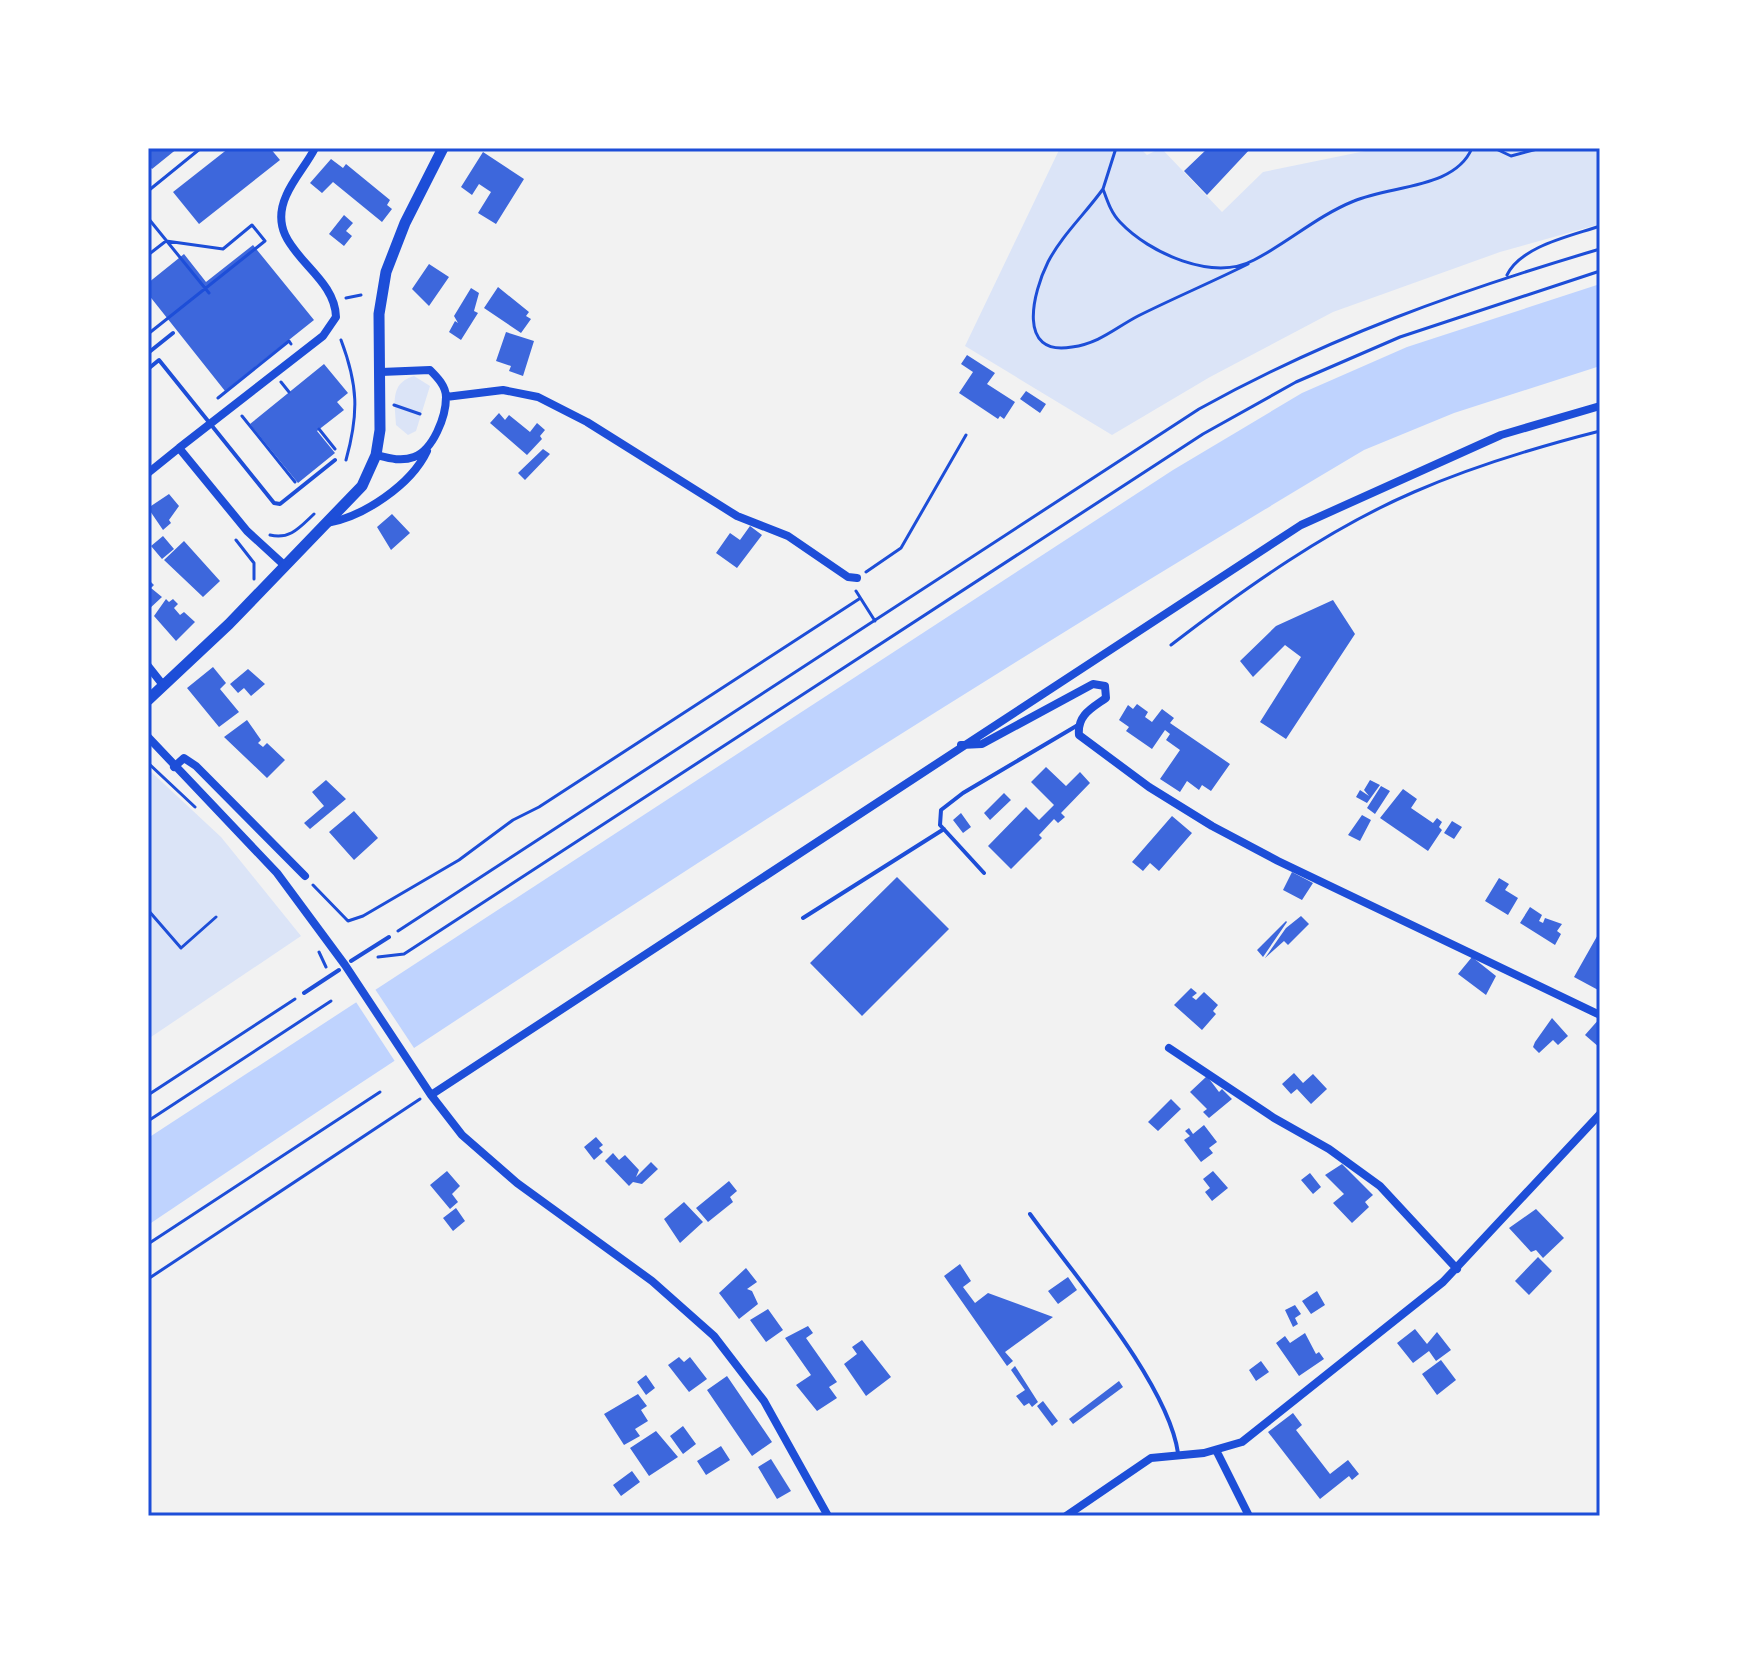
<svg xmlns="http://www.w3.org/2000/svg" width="1748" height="1664" font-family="'Golos Text',sans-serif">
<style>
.green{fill:#dbe4f7}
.water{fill:#bfd3fe}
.pier{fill:#f2f2f2}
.building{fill:#3d67dc}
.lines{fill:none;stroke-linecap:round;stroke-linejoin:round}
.path{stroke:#1d4ed8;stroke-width:3}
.service{stroke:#1d4ed8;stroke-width:4}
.minor{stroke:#1d4ed8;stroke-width:8}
.tertiary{stroke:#1d4ed8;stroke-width:11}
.neatline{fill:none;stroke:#1d4ed8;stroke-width:3}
</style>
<rect width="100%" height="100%" fill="#f2f2f2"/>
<path class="green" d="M1060,148h80l7,7 14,-7 61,64 41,-40 117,-24h220v76l-100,28 -167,60 -123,65 -98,58 -147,-89z
M414,376l16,10 -14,45 -8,4 -12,-10c-1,-20 -7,-42 18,-49z
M148,769l73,68 80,99 -153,103z"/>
<path class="water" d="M1600,284v82l-146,47 -90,37c-413,246 -817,507 -1216,775v-87l1025,-668 129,-77 105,-46z"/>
<path class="pier" d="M373,986l43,65 -20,12 -42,-64z"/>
<path class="building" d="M148,148h30l-26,21 -4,-5z
M229,148h41l10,12 -81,64 -26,-32z
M1208,148h43l-44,47 -23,-24z
M483,152l41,27 -28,45 -18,-11 13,-21 -12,-8 -7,11 -11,-8z
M331,159l12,9 3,-4 44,36 -3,5 5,4 -10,13 -49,-40 -11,11 -12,-10z
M344,215l9,8 -7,8 6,5 -8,10 -15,-12z
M253,245l61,75 -89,71 -77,-97v-11l36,-29 22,28z
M429,264l20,13 -20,29 -17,-17z
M498,287l31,25 -3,4 5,3 -10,14 -37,-25z
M471,288l8,5 -5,18 4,2 -17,27 -12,-8 6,-11 3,2 -4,-7z
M506,332l28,9 -11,35 -14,-5 2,-5 -15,-5z
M967,355l28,18 -8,11 28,18 -11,17 -4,-3 -2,3 -39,-26 14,-21 -12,-8z
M324,364l24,29 -11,9 7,8 -27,21 18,22 -37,30 -48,-59z
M1026,391l20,13 -6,9 -20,-14z
M499,413l6,7 4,-5 21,17 7,-9 8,7 -5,6 2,3 -15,16 -37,-32z
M543,449l7,5 -25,26 -7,-7z
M169,494l10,12 -10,14 2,3 -8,7 -15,-22z
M392,514l18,19 -19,17 -14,-23z
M750,526l12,9 -25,33 -21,-15 14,-20 10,7z
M163,536l11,13 -12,10 -11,-13z
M184,541l36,40 -17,16 -39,-37z
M148,579l6,6 -3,3 11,9 -14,13z
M166,599l3,3 4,-3 5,5 -4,4 6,7 4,-3 11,10 -19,19 -22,-25z
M1333,600l22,34 -69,105 -26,-17 41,-65 -16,-12 -32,32 -13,-16 36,-35z
M213,667l13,16 -6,6 19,23 -20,15 -32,-39z
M248,669l17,15 -14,12 -7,-8 -6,5 -8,-9z
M1137,704l11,8 -3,5 7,5 10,-13 12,9 -4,5 60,41 -19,27 -9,-6 -3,5 -12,-9 -7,11 -20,-13 20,-29 -14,-10 4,-6 -5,-4 -13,19 -26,-18 3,-4 -10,-7 9,-15 5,4z
M247,720l14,20 -3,3 5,4 4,-4 18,17 -18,18 -43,-41z
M1046,767l20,19 14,-14 10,11 -29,30 4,4 -7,6 -4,-4 -15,16 3,3 -31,31 -23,-23 38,-39 13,13 15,-15 -23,-23z
M326,780l20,19 -36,30 -6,-6 20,-17 -12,-14z
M1370,780l10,5 -13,18 -11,-6 4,-7 9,6 -5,-6z
M1381,786l9,5 -15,23 -8,-6z
M1403,789l14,10 -6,9 22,15 4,-5 5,4 -3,5 3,3 -14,21 -48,-33z
M1004,793l7,7 -21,20 -6,-7z
M354,811l24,27 -24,22 -25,-28z
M961,813l10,14 -8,6 -10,-13z
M1362,815l9,5 -11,21 -12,-6z
M1172,816l20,17 -33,38 -9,-8 -7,8 -11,-9z
M1452,821l10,6 -8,12 -10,-6z
M1292,872l21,11 -11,17 -19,-10z
M897,877l52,52 -87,87 -52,-53z
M1499,878l10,6 -4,6 13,8 -10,17 -23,-14z
M1530,907l12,8 -3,6 4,2 2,-5 17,6 -5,7 4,3 -6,11 -35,-22z
M1301,916l8,8 -21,21 -4,-4 -19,17 21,-30z
M1286,921l1,1 -24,35 -6,-7z
M1600,931v32l-3,6 3,2v20l-26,-14z
M1472,957l24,19 -10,19 -28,-21z
M1191,988l6,5 -5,4 4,3 8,-8 14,13 -5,6 3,3 -14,16 -28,-25z
M1552,1018l16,18 -10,9 -5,-5 -14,13 -6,-6 2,-5z
M1600,1018v30l-15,-13z
M1294,1073l9,10 10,-9 14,15 -16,15 -14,-15 -6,5 -9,-10z
M1207,1076l12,16 3,-3 10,10 -23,19 -6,-6 4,-3 -17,-17z
M1171,1099l10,10 -23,22 -10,-9z
M1204,1125l13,17 -8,6 4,5 -12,9 -17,-22 6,-4 -5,-5 4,-3 4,6z
M596,1137l7,8 -4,3 4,4 -9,8 -10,-13z
M613,1153l6,7 6,-5 14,15 -3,7 15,-15 7,7 -16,15 -9,-2 -4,4 -24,-25z
M1342,1164l31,31 -8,7 4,5 -17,16 -19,-20 11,-9 -19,-19z
M447,1171l13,15 -8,8 6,8 -8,7 -20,-24z
M1213,1171l15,17 -16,13 -7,-9 5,-4 -7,-9z
M1310,1173l11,14 -8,7 -12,-14z
M729,1181l8,10 -7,6 3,5 -25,20 -12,-14z
M684,1202l19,20 -23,21 -16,-24z
M456,1208l9,13 -12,10 -10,-13z
M1536,1209l28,29 -21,20 -7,-8 -5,2 -22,-24z
M1538,1257l14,14 -23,24 -14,-14z
M960,1264l11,17 -8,6 12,16 13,-10 65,24 -48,35 8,9 -6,5 -63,-90z
M746,1268l11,14 -10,7 5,2 6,13 -19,15 -20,-26z
M1068,1277l9,13 -19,14 -10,-13z
M1317,1291l8,14 -14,9 -9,-13z
M1295,1305l6,9 -6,4 3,6 -5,3 -8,-17z
M768,1309l15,21 -17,12 -16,-22z
M808,1326l5,7 -7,5 31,44 -8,5 8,11 -20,13 -21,-26 15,-10 -26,-37z
M1415,1329l12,15 10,-12 14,18 -15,11 -7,-10 -16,12 -16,-20z
M1305,1333l11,21 3,-2 5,7 -25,17 -23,-33 9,-7 5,7z
M862,1340l29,37 -25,19 -22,-32 13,-10 -5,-7z
M679,1357l5,5 6,-5 17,22 -18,13 -21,-27z
M1441,1360l15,20 -19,15 -15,-21z
M1261,1361l8,11 -13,9 -7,-11z
M1015,1366l23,36 -6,5 -3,-4 -5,3 -8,-10 9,-6 -14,-20z
M646,1375l9,13 -9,7 -9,-13z
M727,1376l45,66 -20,14 -45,-66z
M1119,1381l4,6 -50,37 -4,-5z
M638,1394l9,12 -6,4 7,11 -13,8 5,7 -16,9 -20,-31z
M1043,1401l15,20 -6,5 -15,-20z
M1293,1413l9,12 -6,5 34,44 18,-14 11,14 -7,6 -3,-4 -29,23 -52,-67z
M683,1426l13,18 -13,10 -13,-18z
M656,1431l22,26 -29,19 -19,-28z
M721,1446l9,14 -24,15 -9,-14z
M771,1459l20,32 -14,8 -19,-32z
M632,1471l8,11 -19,14 -8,-11z"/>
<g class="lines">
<path class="path" d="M1116,148l-13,41c4,11 8,24 17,33 29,31 93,60 134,38 35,-18 63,-44 100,-59 37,-16 101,-12 118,-53
M1494,148l17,8 30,-8
M1103,189c-18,25 -41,46 -55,73 -15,30 -32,95 24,85 28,-4 43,-19 66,-31 36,-18 74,-34 110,-52
M148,191l53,-43
M148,218l61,75
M148,255l18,-14 57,8 29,-24 13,16 -117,93
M1507,275c14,-29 64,-39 93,-49
M346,298l15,-3
M341,340c17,45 18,73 5,120
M281,382l8,10
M218,398l71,-57 2,3
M394,405l26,9
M242,416l53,66
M319,429l16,20
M270,535c20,5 30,-8 44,-21
M236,540l18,23v16
M866,572l35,-24 65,-113
M856,591l19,30
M1171,645c74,-57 157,-116 243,-153 60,-26 123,-45 186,-61
M148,763l47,44
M313,885l35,36 15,-5 96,-56 54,-40 26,-13 320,-208
M148,910l33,38 35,-31
M398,931l801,-522c130,-72 259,-118 401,-160
M319,952l7,15
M378,957l26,-3 799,-520 93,-52 104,-45 200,-66
M148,1095l147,-96
M148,1121l183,-120
M148,1244l232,-152
M148,1279l272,-180"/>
<path class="service" d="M148,353l25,-20
M148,369l11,-9 115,143 6,1 55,-44
M984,873l-44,-48 1,-15 22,-17 115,-68
M803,918l141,-89
M351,961l38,-24
M304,993l35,-23
M1030,1214c43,60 138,169 148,239"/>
<path class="minor" d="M446,397l57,-7 35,7 49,25 150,94 51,20 60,41 9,1
M376,455c12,3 25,7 38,2 19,-7 32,-40 32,-60 0,-11 -9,-20 -16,-27l-49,2
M148,473l31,-25
M327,523c36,-6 84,-38 100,-72
M283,564l-36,-33 -68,-83 144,-112 13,-19c-1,-48 -74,-67 -50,-121 7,-17 21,-32 29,-48
M148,666l15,19
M148,737l129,136 68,92 86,130 31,40 55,48 135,98 62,55 50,65 64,115
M961,745l21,-1 111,-60 12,2 1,12c-14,10 -29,17 -27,37l70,52 63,39 66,35 322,154
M174,767l10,-9 12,8 109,110
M1169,1048l105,70 55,31 51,37 77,83
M431,1095l870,-570 200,-90 99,-29
M1216,1450l33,66
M1066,1516l85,-58 53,-5 38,-11 201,-160 157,-168"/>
<path class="tertiary" d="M148,700l81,-76 133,-138 14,-31 4,-25 -1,-116 7,-42 19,-49 38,-75"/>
</g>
<rect width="1748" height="1664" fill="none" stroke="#ffffff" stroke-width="300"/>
<rect x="150" y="150" width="1448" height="1364" class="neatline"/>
</svg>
